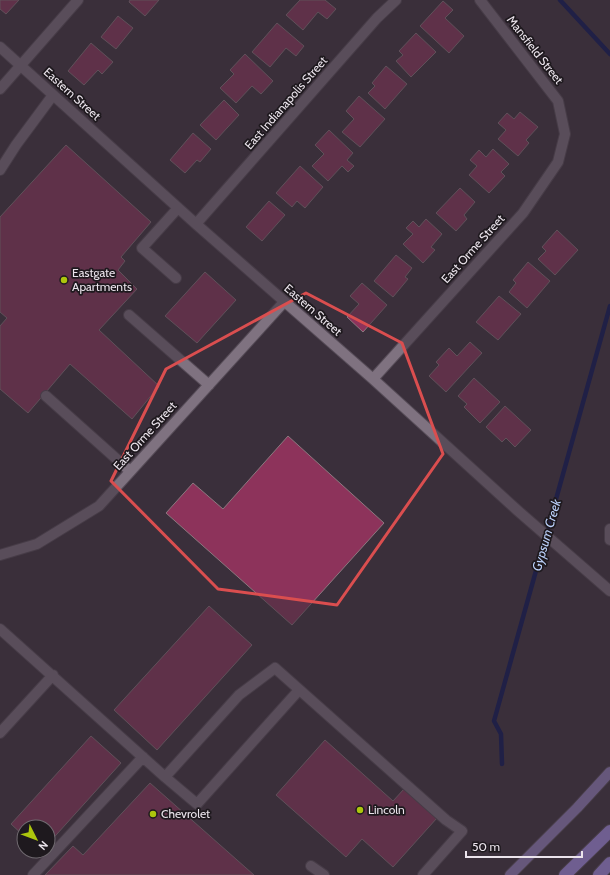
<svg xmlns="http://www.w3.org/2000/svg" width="610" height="875" font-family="Cabin,sans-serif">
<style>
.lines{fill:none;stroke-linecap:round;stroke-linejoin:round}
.stream{stroke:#000e56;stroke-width:4.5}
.building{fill:#8d335b;stroke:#8c787f}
.minor-casing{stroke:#564c57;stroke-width:12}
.major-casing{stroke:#564c57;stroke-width:12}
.highway-casing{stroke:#564c57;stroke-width:14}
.minor{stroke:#7f7280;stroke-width:10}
.major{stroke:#9c88c9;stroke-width:10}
.highway{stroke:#b097f9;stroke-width:12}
.marked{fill:none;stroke:#da4e4f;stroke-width:3;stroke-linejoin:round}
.poi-dot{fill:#adc60d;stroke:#1e191e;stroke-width:1.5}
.labels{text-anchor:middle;stroke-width:3.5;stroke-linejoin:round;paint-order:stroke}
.street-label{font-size:12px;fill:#ebe4ec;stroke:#1e191e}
.poi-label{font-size:12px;fill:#ebe4ec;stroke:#1e191e;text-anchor:start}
.water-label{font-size:13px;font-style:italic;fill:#bbd1fb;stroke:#1e191e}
</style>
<rect width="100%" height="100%" fill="#3a2f3b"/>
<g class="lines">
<path class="stream" d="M560,0l50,54
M502,764l-1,-30 -7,-13 116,-415"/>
</g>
<path class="building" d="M0,0h19l-13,14 -6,-5z
M130,0h29l-14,16 -16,-14z
M300,0h25l11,9 -9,10 -9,-7 -15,18 -17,-15z
M443,1l10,9 -8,8 19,18 -15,17 -29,-27z
M118,16l15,12 -17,21 -15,-12z
M277,23l27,23 -8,10 -10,-8 -16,19 -18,-15z
M416,33l20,19 -25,25 -15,-16 7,-6 -4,-4z
M91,43l22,19 -11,12 -4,-4 -14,15 -16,-14z
M245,54l28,27 -12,13 -9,-8 -16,17 -16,-15 14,-14 -4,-4z
M386,66l21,18 -22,25 -17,-16 7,-7 -3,-3z
M359,96l26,23 -25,28 -18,-15 12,-13 -8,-8z
M224,100l15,15 -23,25 -16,-15z
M520,112l18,15 -12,13 3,3 -11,13 -20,-17 8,-9 -8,-7 9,-10 7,6z
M329,130l24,23 -6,7 7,6 -6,6 -6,-6 -14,15 -16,-15 12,-12 -9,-9z
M193,133l18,16 -11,13 -3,-2 -12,13 -15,-13z
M66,145l85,77 -30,35 4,4 -7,9 19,19 -38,41 60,56 -27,33 -62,-55 -42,49 -28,-24v-63l7,-8 -7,-6v-95z
M493,149l16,15 -8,8 4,4 -16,17 -20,-18 8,-9 -7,-6 9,-10 7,7z
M300,166l23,21 -18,21 -8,-7 -5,6 -16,-14z
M460,188l15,14 -11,13 3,4 -11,12 -20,-18z
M269,201l16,14 -23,26 -16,-14z
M426,219l16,15 -11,13 4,3 -12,13 -20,-19 10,-10 -7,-6 7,-7 6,6z
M557,230l21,20 -23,25 -17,-16 8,-8 -4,-4z
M396,255l16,13 -7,9 3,2 -15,18 -19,-16z
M528,262l22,19 -23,27 -18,-16 7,-9 -3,-3z
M205,272l31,28 -39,43 -32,-27z
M362,283l25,22 -24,27 -16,-15 12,-13 -9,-8z
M499,296l22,18 -23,26 -22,-18z
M470,342l12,11 -36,39 -17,-16 10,-11 -3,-3 13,-14 8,8z
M474,378l26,24 -20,21 -16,-16 3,-3 -9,-8z
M505,406l26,24 -16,17 -9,-9 -4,4 -16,-15z
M288,436l96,87 -92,102 -126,-112 27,-30 30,26z
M209,606l43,39 -95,105 -43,-40z
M91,736l30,27 -73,81v-17h-24v9l-13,-12z
M325,740l68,61 11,-12 33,29 -44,49 -31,-28 -16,18 -70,-62z
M150,783l104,92h-209l28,-29 10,9z"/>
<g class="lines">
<defs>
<path id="minor" d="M0,47l196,177 177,155 144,131 93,81
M0,89l78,-89
M0,170l16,-25 37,-50
M196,224l181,-206 19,-18
M176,278l-34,-30 36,-40
M129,315l80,70
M373,379l150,-166 35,-51 7,-28 -7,-33 -78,-101
M46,396l84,75
M610,529v11
M0,555l37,-11 62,-38 185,-204
M0,629l165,148
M299,690l-102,114 -32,-27 74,-82 36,-27 171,152 16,11 -39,44
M0,733l53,-58
M311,866l13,9
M33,875l110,-118"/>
<path id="major" d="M510,875l67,-67 33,-36"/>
<path id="highway" d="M565,875l45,-44
M599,875l11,-12"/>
</defs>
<use href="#minor" class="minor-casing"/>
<use href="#major" class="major-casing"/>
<use href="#highway" class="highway-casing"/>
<use href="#minor" class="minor"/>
<use href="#major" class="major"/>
<use href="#highway" class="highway"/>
</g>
<path d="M0 0H610V875H0ZM306,293l96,50 41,111 -106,151 -119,-16 -107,-108 55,-112z" fill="#3a2f3b" fill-opacity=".55" fill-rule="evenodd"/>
<path class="marked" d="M306,293l96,50 41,111 -106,151 -119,-16 -107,-108 55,-112z"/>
<g class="poi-dot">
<circle cx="64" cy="280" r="4"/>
<circle cx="360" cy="810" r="4"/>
<circle cx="153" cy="814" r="4"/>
</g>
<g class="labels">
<g class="street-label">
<text transform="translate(535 50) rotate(52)" y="4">Mansfield Street</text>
<text transform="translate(72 94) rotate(42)" y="4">Eastern Street</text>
<text transform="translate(286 103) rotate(-49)" y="4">East Indianapolis Street</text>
<text transform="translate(473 249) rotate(-48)" y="4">East Orme Street</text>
<text transform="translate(313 310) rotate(41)" y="4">Eastern Street</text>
<text transform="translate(145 436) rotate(-48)" y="4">East Orme Street</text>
</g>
<g class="poi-label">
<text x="72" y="277">Eastgate<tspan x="72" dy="14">Apartments</tspan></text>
<text x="368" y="814">Lincoln</text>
<text x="161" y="818">Chevrolet</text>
</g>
<g class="water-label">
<text transform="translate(546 535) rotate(-74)" y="5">Gypsum Creek</text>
</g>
</g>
<g transform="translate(36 839) rotate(132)"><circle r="19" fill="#1e191e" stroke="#706a70"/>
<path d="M0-3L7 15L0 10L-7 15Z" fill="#adc60d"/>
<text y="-6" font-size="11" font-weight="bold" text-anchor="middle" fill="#ebe4ec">N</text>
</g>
<path d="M466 851v6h116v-6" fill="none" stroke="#ebe4ec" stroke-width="2"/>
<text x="472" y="851" font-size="12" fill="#ebe4ec" stroke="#1e191e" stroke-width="3" paint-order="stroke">50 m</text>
</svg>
